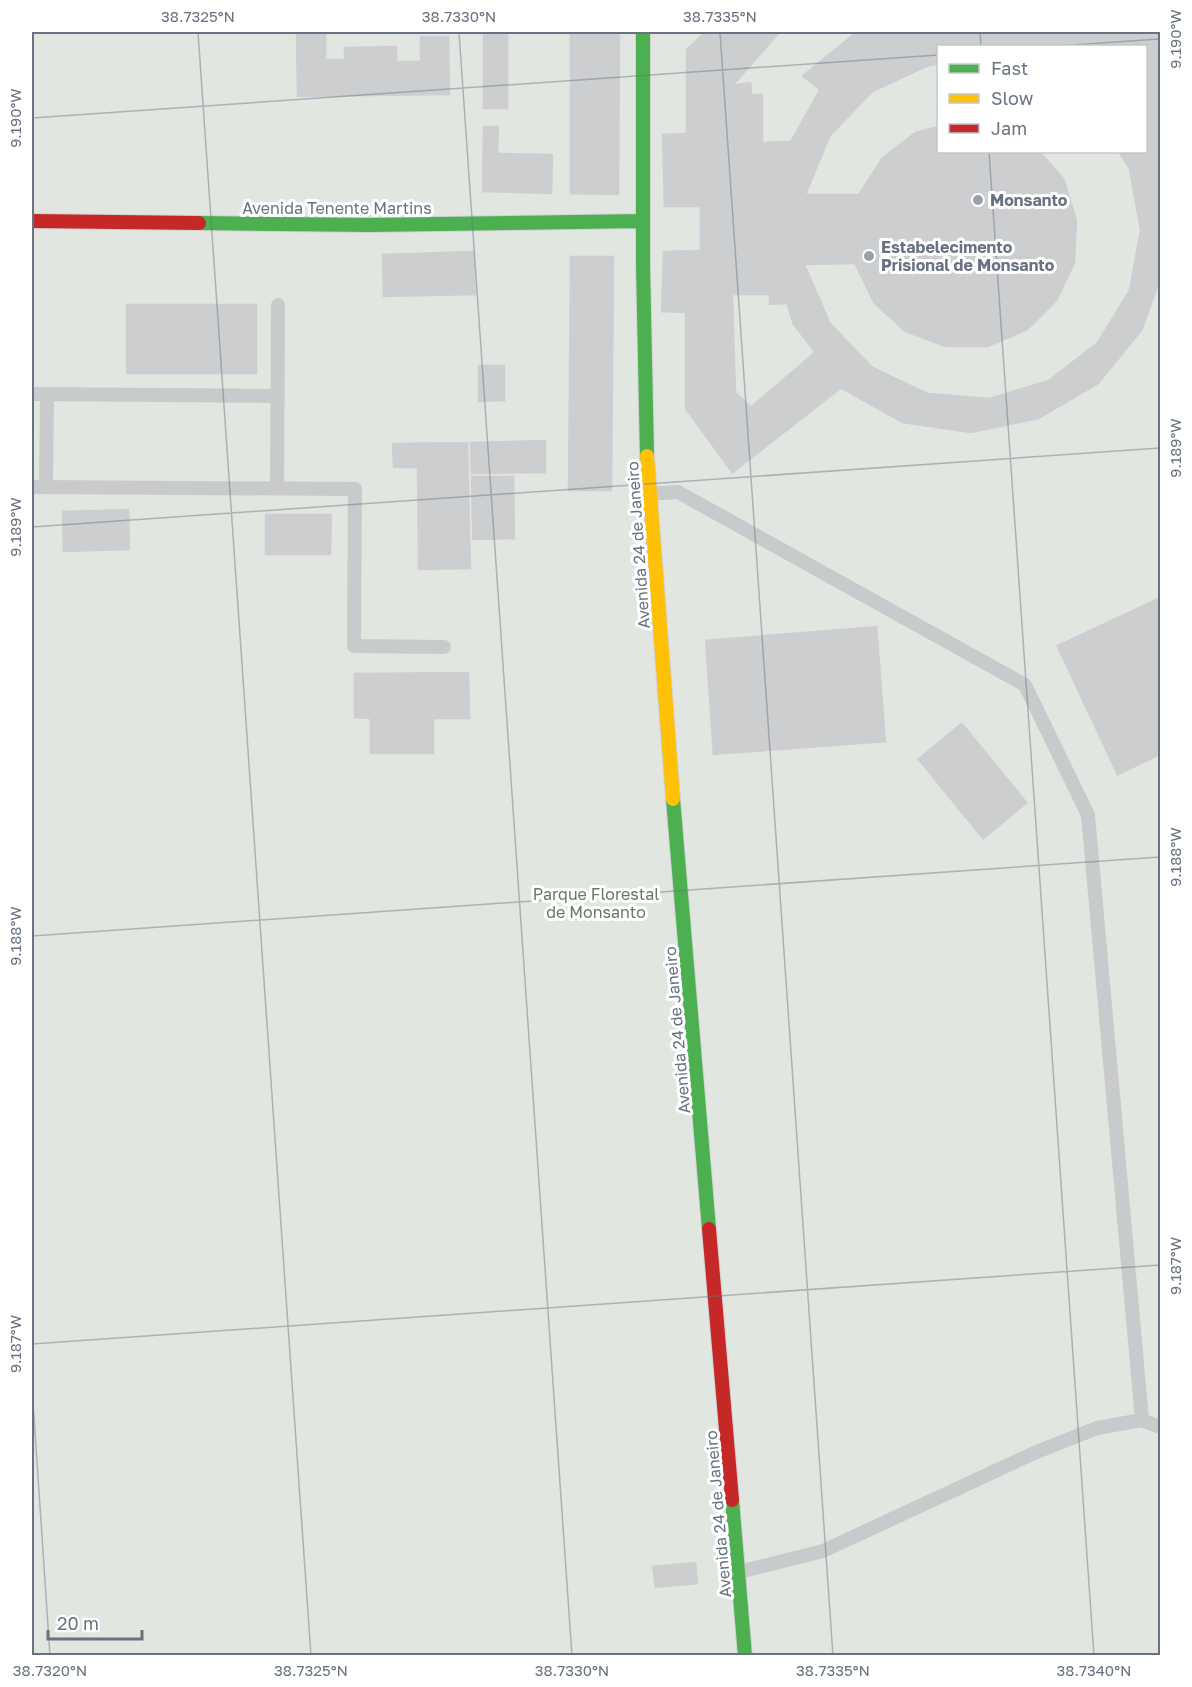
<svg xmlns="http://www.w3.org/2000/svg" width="1192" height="1687" font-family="'Golos Text',sans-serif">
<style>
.green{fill:#e2e6e1;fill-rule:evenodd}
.building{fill:#cdcecf;stroke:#e4e4e3;stroke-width:1.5;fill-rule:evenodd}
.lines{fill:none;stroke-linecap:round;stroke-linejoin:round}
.fast-casing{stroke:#d1d2d2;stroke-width:16}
.slow-casing{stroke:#d1d2d2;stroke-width:16}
.jam-casing{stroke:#d1d2d2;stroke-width:16}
.lane{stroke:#c9cacb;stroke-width:14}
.fast{stroke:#4caf50;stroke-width:14}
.slow{stroke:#ffc107;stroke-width:14}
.jam{stroke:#c62828;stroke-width:14}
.ticks{fill:none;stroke:#687280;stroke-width:1.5;stroke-opacity:0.45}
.poi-dot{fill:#99a0a8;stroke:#fff;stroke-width:2}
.labels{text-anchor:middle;stroke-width:6;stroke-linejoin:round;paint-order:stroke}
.poi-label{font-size:16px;font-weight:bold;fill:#687280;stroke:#fff;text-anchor:start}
.street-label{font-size:16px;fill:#687280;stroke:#fff}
.park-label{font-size:16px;fill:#677866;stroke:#fff}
.neatline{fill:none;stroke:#687280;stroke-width:2}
.ticks-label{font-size:15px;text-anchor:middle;fill:#687280}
</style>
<rect width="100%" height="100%" fill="#f4f4f3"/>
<path class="green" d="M32,32h1128v1623h-1128zM938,46h208v106h-208z"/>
<path class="building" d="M295,32h32v26h16v-12l55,-1v15h21v-25h31l1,61 -155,2z
M482,32h27v78h-27z
M569,32h52l-1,164 -51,-1z
M703,32h79l-45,51 15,-2 1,12h11v48l26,-1 28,-50 -18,-14 54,-44h306v252l-17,47 -44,54 -60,35 -68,14 -69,-10 -61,-34 -109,85 -48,-66v-95l-24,-1 2,-63 37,-1v-41h-36l-2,-75 24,-1v-83zM938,46h208v106h-29l11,17 11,61 -11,60 -32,52 -48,37 -59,18 -61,-5 -55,-26 -42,-44 -24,-56 47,-1 19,39 32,29 40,15h43l40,-17 30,-30 18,-38 2,-43 -13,-42 -23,-26h-104v-27l-23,6 -34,26 -23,36h-50l23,-56 42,-44 56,-26 9,-1zM734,296h34v10l18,-1 6,20 21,27 -62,53 -14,-13z
M482,125h18l-1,27 55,1 -1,42 -72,-2z
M475,250l2,46 -95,2 -1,-45z
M569,255h46l-2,237h-46z
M125,303h133v72h-133z
M477,364h29v38l-29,1z
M547,439v35l-77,1 -1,-34z
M469,441l3,129 -55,1 -1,-102h-24l-1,-27z
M470,475h45l1,65 -45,1z
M130,508l1,43 -69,2 -1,-43z
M264,513h69l-1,43h-68z
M1160,596v160l-43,21 -62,-132z
M878,625l9,118 -175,13 -8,-117z
M470,671l1,49h-36v35h-66v-35l-16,-1v-47z
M962,721l67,82 -46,38 -67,-82z
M697,1561l2,24 -45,4 -3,-24z"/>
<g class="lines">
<defs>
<path id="fast" d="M643,32v232l4,192
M199,223l171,2 273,-4
M673,799l36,430
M732,1500l13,156"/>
<path id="slow" d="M647,456l26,343"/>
<path id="jam" d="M32,221l167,2
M709,1229l23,271"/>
</defs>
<use href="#fast" class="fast-casing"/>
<use href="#slow" class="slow-casing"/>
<use href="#jam" class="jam-casing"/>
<path class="lane" d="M32,394l245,2
M32,487l323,2 -1,157 90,1
M46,487l1,-93
M277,488l1,-183
M648,494l30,-2 347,193 63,130 54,605
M739,1572l84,-21 211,-98 63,-25 45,-8 18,7"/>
<use href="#fast" class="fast"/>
<use href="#slow" class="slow"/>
<use href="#jam" class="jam"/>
</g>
<path class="ticks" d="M198,32l113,1624M459,32l113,1624M720,32l113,1624M980,32l1,14M1056,46l104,-7M32,118l906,-63M989,152l105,1504M32,527l1128,-79M32,936l1128,-79M32,1344l1128,-79M32,1387l18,269"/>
<g class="poi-dot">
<circle cx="978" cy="200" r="6"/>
<circle cx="869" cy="256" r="6"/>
</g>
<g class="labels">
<g class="poi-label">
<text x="990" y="206">Monsanto</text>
<text x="881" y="253">Estabelecimento<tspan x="881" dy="18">Prisional de Monsanto</tspan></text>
</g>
<g class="street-label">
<text x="337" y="214">Avenida Tenente Martins</text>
<text transform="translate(638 545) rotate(-94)" y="6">Avenida 24 de Janeiro</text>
<text transform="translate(677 1030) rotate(-95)" y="6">Avenida 24 de Janeiro</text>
<text transform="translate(718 1514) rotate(-95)" y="6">Avenida 24 de Janeiro</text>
</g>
<g class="park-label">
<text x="596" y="900">Parque Florestal<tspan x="596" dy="18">de Monsanto</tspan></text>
</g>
</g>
<rect width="1192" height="1687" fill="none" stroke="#ffffff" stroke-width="66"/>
<rect x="937" y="45" width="210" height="108" fill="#ffffff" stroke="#c3c7cc" stroke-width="1.5"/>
<rect x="949" y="64" width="30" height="9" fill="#4caf50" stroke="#c3c7cc" stroke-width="1.5"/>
<text x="991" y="75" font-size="18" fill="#687280">Fast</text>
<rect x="949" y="94" width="30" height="9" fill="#ffc107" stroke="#c3c7cc" stroke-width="1.5"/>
<text x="991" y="105" font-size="18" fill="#687280">Slow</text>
<rect x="949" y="124" width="30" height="9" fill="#c62828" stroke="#c3c7cc" stroke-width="1.5"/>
<text x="991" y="135" font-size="18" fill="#687280">Jam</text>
<path d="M48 1630v9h94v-9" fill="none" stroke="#687280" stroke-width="3"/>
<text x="57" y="1630" font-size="18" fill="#687280" stroke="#ffffff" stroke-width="4.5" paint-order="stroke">20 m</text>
<rect x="33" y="33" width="1126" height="1621" class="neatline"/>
<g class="ticks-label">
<text x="198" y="22">38.7325°N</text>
<text x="459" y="22">38.7330°N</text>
<text x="720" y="22">38.7335°N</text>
<text transform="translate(1176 39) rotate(-90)" y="5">9.190°W</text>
<text transform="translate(16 118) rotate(-90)" y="5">9.190°W</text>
<text transform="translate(1176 448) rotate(-90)" y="5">9.189°W</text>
<text transform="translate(16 527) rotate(-90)" y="5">9.189°W</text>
<text transform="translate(1176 857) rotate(-90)" y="5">9.188°W</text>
<text transform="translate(16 936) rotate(-90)" y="5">9.188°W</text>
<text transform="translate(1176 1266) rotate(-90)" y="5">9.187°W</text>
<text transform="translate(16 1344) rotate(-90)" y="5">9.187°W</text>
<text x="50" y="1676">38.7320°N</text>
<text x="311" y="1676">38.7325°N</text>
<text x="572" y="1676">38.7330°N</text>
<text x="833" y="1676">38.7335°N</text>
<text x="1094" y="1676">38.7340°N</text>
</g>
</svg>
